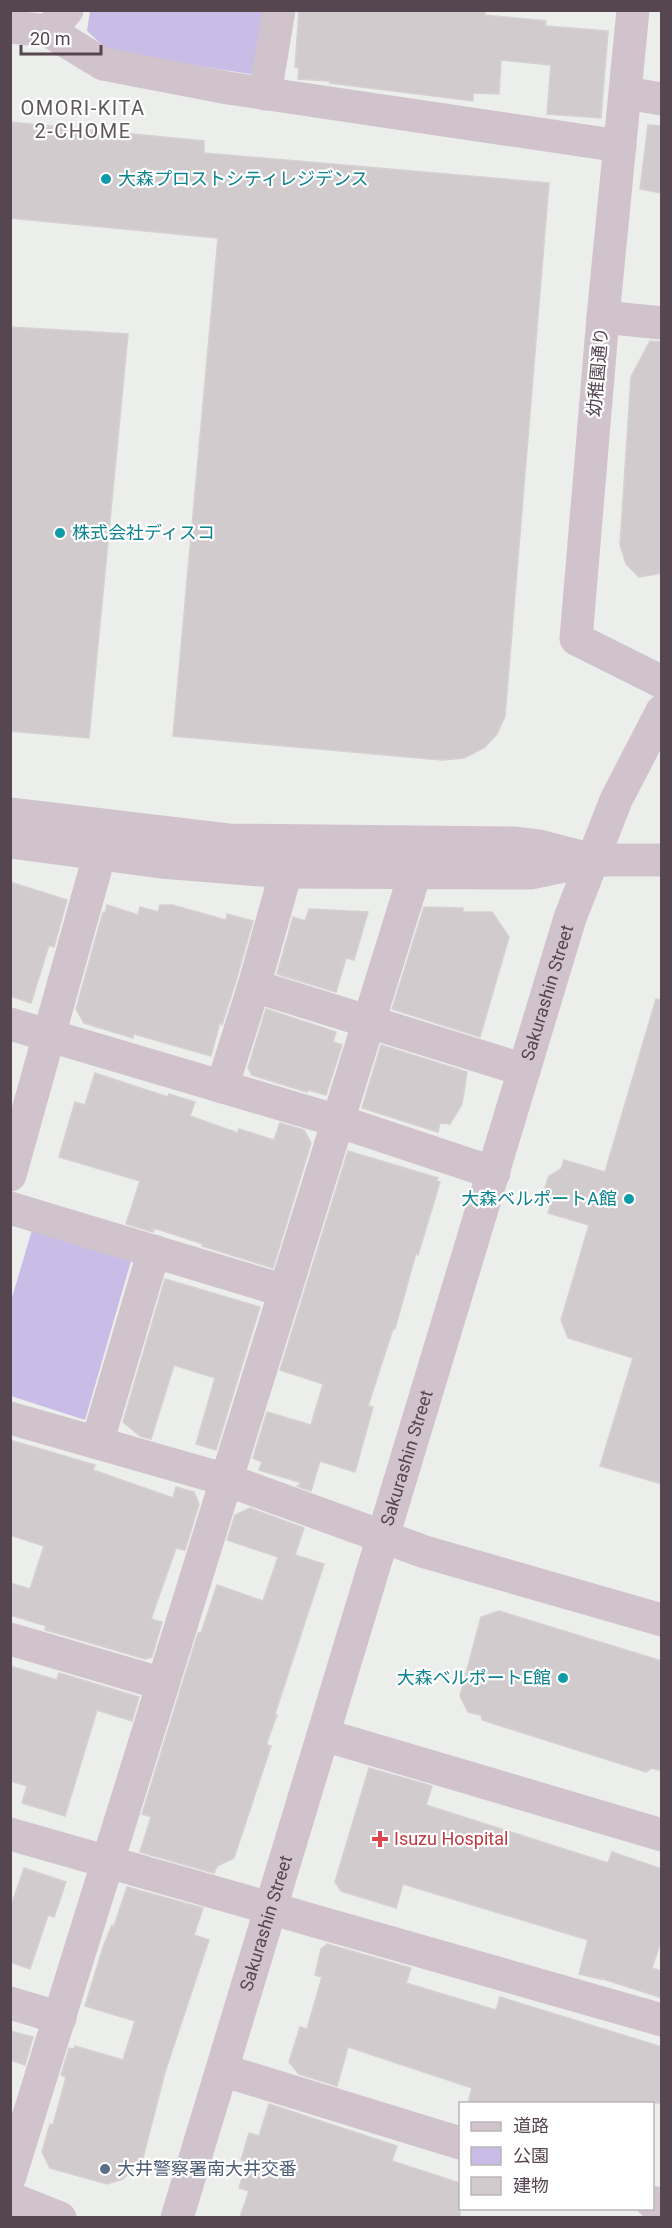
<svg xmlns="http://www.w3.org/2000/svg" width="672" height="2228" font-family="Roboto,'Noto Sans JP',sans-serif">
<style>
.green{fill:#c9bde8}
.building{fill:#d2cbce;stroke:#d6d0d2;stroke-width:1.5}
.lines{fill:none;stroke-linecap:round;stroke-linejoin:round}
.minor{stroke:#d1c3cc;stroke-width:33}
.culture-dot{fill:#0f9aa8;stroke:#fff;stroke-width:2}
.health-dot{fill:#e0444e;stroke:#fff;stroke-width:2}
.service-dot{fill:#5c6f8a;stroke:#fff;stroke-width:2}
.labels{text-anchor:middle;stroke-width:4.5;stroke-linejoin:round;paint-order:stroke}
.culture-label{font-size:18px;fill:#0d838f;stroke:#fff;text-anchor:start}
.street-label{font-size:18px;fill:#564650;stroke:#fff}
.health-label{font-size:18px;fill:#be3a42;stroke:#fff;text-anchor:start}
.service-label{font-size:18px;fill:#4e5e75;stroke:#fff;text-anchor:start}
.neighbourhood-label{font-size:20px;letter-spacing:1.5px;fill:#5f595c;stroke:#fff}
</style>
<rect width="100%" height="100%" fill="#eceeeb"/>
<path class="green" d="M90,11h178l-12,64 -146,-23 -23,-21z
M32,1230l99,31 -46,159 -74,-24v-95z"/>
<path class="building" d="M299,10h186v5l61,6 -1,5 63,5 -7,87 -54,-4 4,-49 -50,-5 -2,34 -26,-1v8l-143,-18v-2l-32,-2 1,-11 -4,-1z
M10,122l194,19v12l345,30 -44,533 -8,18 -13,14 -20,10 -22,2 -269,-24 45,-498 -208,-20z
M648,125l14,1v67l-22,-4z
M10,327l118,7 -39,404 -79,-7z
M650,341l12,1v231l-23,4 -13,-13 -6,-19 11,-168z
M10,882l57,18 -13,47 -5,-2 -18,58 -21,-7z
M107,905l31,10 2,-8 18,5 2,-7h12l54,15 1,-6 26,7 -17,60 -14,44 -2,-3 -9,34 -77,-22 -1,4 -49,-15 -8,-14 27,-97 2,1z
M424,907l39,1v4h29l17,25 -29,100 -88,-28z
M309,909l59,3 -14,48 -8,-2 -10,34 -59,-18 16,-57 12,4z
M656,999l6,1v484l-62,-18 33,-108 -65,-20 -7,-18 28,-95 -41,-12 3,-9 -5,-6 -2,-8 5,-14 12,-7 3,-9 41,12z
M266,1009l70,23 -3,10 9,3 -16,50 -18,-5 -1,2 -55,-17 -4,-7z
M381,1045l86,27 -5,32 -12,20 -10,-1 -2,9 -76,-24z
M95,1073l73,24 1,-3 26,8 -5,14 48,17 1,-4 35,11 6,-17 24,7 7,13 -38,125 -71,-22 1,-2 -49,-16 -1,4 -27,-8 14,-43 -81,-24 16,-55 10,3z
M348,1151l90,27 -2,3 4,1 -22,73 -2,-2 -21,76h-2l-25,77 5,1 -18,65 -35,-11 -9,30 -14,-5 5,-3 -43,-13 3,-8 -9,-4 14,-46 44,13 12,-41 -43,-14z
M165,1279l95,28 -44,143 -20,-6 19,-66 -41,-13 -23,74 -11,-3 -17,-14z
M10,1440l85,25 -2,5 80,28 3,-11 18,5 5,12 -14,46 -9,-2 -25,71 11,3 -10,35 -7,2 -85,-25 -15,-4 1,-4 -36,-11v-32l20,6 14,-43 -34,-11z
M250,1508l54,20 -9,27 29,9 -49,150 2,1 -10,27v3l4,1 -37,112 -17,8 -3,7 -74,-21 11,-35 -9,-3 56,-181h3l16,-48 46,16 15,-44 -51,-17 8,-25z
M499,1611l163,50v110l-10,-3 -6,4 -164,-52 -1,-5 -13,-3 -8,-16 21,-79z
M10,1666l47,14 2,-7 80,24 -7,24 -35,-11 -32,106 -43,-13 5,-17 -17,-5z
M369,1768l63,18 -6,19 182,58 4,-11 50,17v69l-10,30 10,3v27l-62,-20v1l-21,-5 9,-34 -185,-56 -7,24 -55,-17 -6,-9z
M24,1868l42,14 -12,35 -6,-2 -18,54 -20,-7v-53z
M127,1887l76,21 -9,27 15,5 -44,132 -22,86 -20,21 -16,5 -57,-16 -8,-16 8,-28 3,1 13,-48 -5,-2 8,-27 5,1 1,-3 48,14 12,-39 -50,-15 18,-59 9,-22 2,1z
M327,1944l84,24 -5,15 90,27 4,-13 162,50v56h-194l4,-15 -124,-41 -11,39 -38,-12 -10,-12 11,-35 7,2 15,-52 -7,-2 6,-26z
M10,2031l23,6 -8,28 -15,-5z
M269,2104l128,42 -5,15 68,22v34h-220l9,-26 -10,-3 8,-26 -6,-2 8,-27 10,3z"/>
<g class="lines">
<g class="minor">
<path d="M633,10l-30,307 -27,322 86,43"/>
<path d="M10,27l39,4 54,33 125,24 392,58"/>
<path d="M49,31l18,-21"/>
<path d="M626,93l36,6"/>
<path d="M265,94l14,-84"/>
<path d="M603,317l59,6"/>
<path d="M10,814l218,26 288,3 23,3 46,12"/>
<path d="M10,842l151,20 125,10 244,1 63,-13h69"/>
<path d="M254,986l270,84"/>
<path d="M10,1024l328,97 156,52"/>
<path d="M222,1087l32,-101 32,-114"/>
<path d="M10,1175l90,-322"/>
<path d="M10,1208l275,83"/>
<path d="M10,1418l217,62 198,72 237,68"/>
<path d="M97,1443l57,-192"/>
<path d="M10,1639l153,45"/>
<path d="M324,1735l338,100"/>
<path d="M10,1834l652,186"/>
<path d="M10,2003l50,15"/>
<path d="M222,2070l238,73"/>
<path d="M10,2176l405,-1303"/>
<path d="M10,2198l50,20"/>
<path d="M652,2202l10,3"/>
<path id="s1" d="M177,2218l393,-1300 46,-118 46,-89"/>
</g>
</g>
<g class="culture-dot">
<circle cx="106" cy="179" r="6"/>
<circle cx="60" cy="533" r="6"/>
<circle cx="629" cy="1199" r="6"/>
<circle cx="563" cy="1678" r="6"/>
</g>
<path class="health-dot" d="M377 1830h6v6h6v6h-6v6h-6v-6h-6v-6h6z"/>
<circle class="service-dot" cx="105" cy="2169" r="6"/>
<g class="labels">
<g class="culture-label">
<text x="118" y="185">大森プロストシティレジデンス</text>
<text x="72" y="539">株式会社ディスコ</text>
<text x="617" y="1205" text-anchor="end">大森ベルポートA館</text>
<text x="551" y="1684" text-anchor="end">大森ベルポートE館</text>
</g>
<g class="street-label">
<text transform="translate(598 372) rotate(-85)" y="6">幼稚園通り</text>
<text dy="6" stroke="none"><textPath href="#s1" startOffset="1280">Sakurashin Street</textPath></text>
<text dy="6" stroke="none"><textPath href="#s1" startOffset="794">Sakurashin Street</textPath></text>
<text dy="6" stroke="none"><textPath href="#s1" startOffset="308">Sakurashin Street</textPath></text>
</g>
<g class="health-label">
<text x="394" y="1845">Isuzu Hospital</text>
</g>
<g class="service-label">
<text x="117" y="2175">大井警察署南大井交番</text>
</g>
<g class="neighbourhood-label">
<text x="83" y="115">OMORI-KITA<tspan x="83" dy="23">2-CHOME</tspan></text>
</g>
</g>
<rect width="672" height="2228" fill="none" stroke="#564650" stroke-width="24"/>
<rect x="459" y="2102" width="195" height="108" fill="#ffffff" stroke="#bbb5b9" stroke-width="1.5"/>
<rect x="471" y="2122" width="30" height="9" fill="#d1c3cc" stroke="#bbb5b9" stroke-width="1.5"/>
<text x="513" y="2132" font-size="18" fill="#564650">道路</text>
<rect x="471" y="2147" width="30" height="18" fill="#c9bde8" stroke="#bbb5b9" stroke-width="1.5"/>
<text x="513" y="2162" font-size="18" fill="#564650">公園</text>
<rect x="471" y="2177" width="30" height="18" fill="#d2cbce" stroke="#bbb5b9" stroke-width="1.5"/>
<text x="513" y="2192" font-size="18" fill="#564650">建物</text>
<path d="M21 45v9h80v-9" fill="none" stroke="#564650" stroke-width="3"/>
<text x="30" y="45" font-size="18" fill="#564650" stroke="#ffffff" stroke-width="4.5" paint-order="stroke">20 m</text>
</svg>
